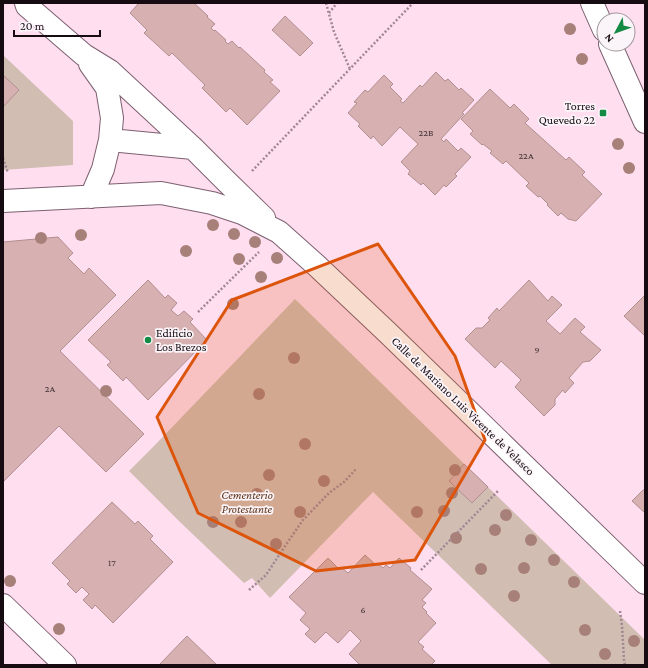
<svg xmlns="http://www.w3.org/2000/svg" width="648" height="668" font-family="'Crimson Pro',serif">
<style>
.green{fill:#d1bdb2}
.building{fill:#d7b1b1;stroke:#b18e8f}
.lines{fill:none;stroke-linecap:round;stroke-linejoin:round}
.minor-casing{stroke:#7c6070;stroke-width:24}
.major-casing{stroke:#7c6070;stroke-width:24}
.path{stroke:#9f8794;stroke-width:2.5;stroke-dasharray:2 2;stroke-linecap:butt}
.minor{stroke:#fff;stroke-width:22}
.major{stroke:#fff;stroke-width:22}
.tree{fill:#a8807a}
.marked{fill:#dd550c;fill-opacity:0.2;stroke:#dd550c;stroke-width:3;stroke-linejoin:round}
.poi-dot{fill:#148b45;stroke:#fbf4f8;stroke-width:1.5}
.labels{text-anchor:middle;stroke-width:3.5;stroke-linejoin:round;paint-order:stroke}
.number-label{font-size:10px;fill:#463439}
.poi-label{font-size:12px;fill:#150b11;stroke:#fbf4f8;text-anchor:end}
.street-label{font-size:12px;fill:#150b11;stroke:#fbf4f8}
.park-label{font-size:12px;font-style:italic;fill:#603419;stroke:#fbf4f8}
</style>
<rect width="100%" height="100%" fill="#ffdef0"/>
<path class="green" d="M3,55l70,66v44l-70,5z
M295,299l350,341v25h-93l-179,-173 -103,106 -18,-20 -8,5 -64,-61 -51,-51 26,-26z"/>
<path class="building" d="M139,3h55l14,13 -1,1 8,7 -4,4 3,3 1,-1 11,10 -1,1 3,3 4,-3 7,7 1,-1 25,23 -1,2 9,8 -3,2 10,9 -33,34 -17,-17 -4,4 -24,-24 3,-3 -33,-32 -3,3 -25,-23 3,-3 -17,-17z
M285,16l28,27 -13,13 -28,-26z
M436,72l9,9 3,-2 11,11 2,-2 13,12 -12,13 2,1 -23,25 3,3 2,-3 12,12 3,-3 10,9 -16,17 2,2 -11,11 -2,-2 -9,10 -12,-12 -2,2 -13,-11 2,-3 -9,-9 17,-18 -18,-17 -18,19 -9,-10 -2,3 -13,-13 2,-2 -12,-11 9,-10 -3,-1 11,-12 3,2 16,-17 9,9 -3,3 12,12 -2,2 3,2 17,-18 2,2z
M3,75l16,15 -16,17z
M490,89l20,19 4,-4 15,15 -4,4 41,37 3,-3 16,15 -3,3 20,19 -26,27 -8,-2 -7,-6 -3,3 -11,-11 1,-1 -8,-8 -2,1 -12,-11 3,-3 -23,-22 -3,3 -13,-11 2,-2 -9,-7 -1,1 -12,-11 3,-3 -12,-12z
M58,237l15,16 -5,5 16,16 5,-6 27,27 -56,56 84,83 -38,38 -47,-46 -56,56v-240z
M148,280l17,18 3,-3 9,8 -6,7 7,6 6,-5 9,8 -3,3 17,18 -59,60 -22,-23 -3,4 -16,-16 4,-3 -23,-22z
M529,280l19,21 4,-5 10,9 -16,16 14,13 15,-16 10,9 -5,5 21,18 -11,11 -7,1 -14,16 5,5 -9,10 -2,-3 -8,9v6l-11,11 -29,-29 6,-7 -6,-6 -14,-13 -6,7 -30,-29 11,-11h6l8,-8 -2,-2 9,-10 2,3z
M645,295v41l-21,-20z
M464,464l24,23 -16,16 -23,-22z
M643,490h2v23l-13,-12z
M112,502l23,22 3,-3 15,15 -3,3 23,23 -60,61 -18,-18 -3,4 -9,-9 6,-6 -7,-7 -6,6 -9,-9 3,-3 -18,-18z
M365,555l11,10 1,-2 6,5 3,-3 4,3 9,-10 12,10 -1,2 22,19 -10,11 4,3 -4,4 5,5 -1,1 10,10 -18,19 6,5 -2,2 13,12 -4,4h-71l-11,-11 12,-13 -11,-11 -12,13 -12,-11 -11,11 -10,-9 5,-5 -10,-9 6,-7 -17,-16 39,-39 12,12 2,-2 6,5z
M187,636l30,29h-58z"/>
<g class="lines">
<defs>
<path id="minor" d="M26,3l1,3 57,49 26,16 83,77 33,33 38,37
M592,3l12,27
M610,44l35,78
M90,64l17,24 5,30 -2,22 -7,29 -12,28
M110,140l83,8
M3,201l158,-8 51,10 30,10 37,19 37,33 73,69 256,249"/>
<path id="major" d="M3,605l62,60"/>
</defs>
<use href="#minor" class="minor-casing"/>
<use href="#major" class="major-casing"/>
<path class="path" d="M326,3l8,29 16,37
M329,13l8,-10
M3,158l5,15
M252,171l161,-168
M198,312l61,-60
M421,570l77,-79
M249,590l17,-15 17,-26 20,-29 26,-27 15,-11 12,-13
M620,611l2,15 2,34 1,5"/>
<use href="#minor" class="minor"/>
<use href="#major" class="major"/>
</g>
<g class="tree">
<circle cx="570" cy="29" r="6"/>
<circle cx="582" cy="59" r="6"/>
<circle cx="618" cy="144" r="6"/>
<circle cx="629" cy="168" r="6"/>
<circle cx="213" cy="225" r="6"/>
<circle cx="234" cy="234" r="6"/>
<circle cx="81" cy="235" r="6"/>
<circle cx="41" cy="238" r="6"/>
<circle cx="255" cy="242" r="6"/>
<circle cx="186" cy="251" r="6"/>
<circle cx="277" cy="258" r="6"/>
<circle cx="239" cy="259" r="6"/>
<circle cx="261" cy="277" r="6"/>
<circle cx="233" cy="304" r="6"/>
<circle cx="294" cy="358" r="6"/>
<circle cx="106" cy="391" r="6"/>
<circle cx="259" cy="394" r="6"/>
<circle cx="305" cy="444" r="6"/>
<circle cx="455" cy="470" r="6"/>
<circle cx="269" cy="475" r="6"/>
<circle cx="324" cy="481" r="6"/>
<circle cx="452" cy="493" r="6"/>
<circle cx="257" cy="494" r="6"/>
<circle cx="444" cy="511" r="6"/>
<circle cx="300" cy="512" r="6"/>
<circle cx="417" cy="512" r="6"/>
<circle cx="506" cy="515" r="6"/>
<circle cx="213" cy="522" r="6"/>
<circle cx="241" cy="522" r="6"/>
<circle cx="495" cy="530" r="6"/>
<circle cx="456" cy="538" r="6"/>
<circle cx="531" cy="540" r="6"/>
<circle cx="276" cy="544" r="6"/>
<circle cx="554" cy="560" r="6"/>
<circle cx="524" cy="568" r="6"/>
<circle cx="481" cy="569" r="6"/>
<circle cx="10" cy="581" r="6"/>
<circle cx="574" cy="582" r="6"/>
<circle cx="514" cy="596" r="6"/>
<circle cx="59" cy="629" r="6"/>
<circle cx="585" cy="630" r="6"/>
<circle cx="634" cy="641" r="6"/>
<circle cx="605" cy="654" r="6"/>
</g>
<path class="marked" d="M378,244l77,112 30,84 -70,120 -99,11 -118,-58 -41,-96 75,-117z"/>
<g class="poi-dot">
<rect x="599" y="109" width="8" height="8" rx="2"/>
<circle cx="148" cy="340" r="4"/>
</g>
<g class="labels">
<g class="number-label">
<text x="426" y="136">22B</text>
<text x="526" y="159">22A</text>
<text x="537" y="353">9</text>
<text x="50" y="392">2A</text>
<text x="112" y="566">17</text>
<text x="363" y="613">6</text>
</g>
<g class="poi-label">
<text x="595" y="110">Torres<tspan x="595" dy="14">Quevedo 22</tspan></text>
<text x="156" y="337" text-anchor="start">Edificio<tspan x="156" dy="14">Los Brezos</tspan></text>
</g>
<g class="street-label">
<text transform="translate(463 406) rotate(44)" y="4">Calle de Mariano Luis Vicente de Velasco</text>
</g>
<g class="park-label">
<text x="247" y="499">Cementerio<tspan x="247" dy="14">Protestante</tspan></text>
</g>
</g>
<rect width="648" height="668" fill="none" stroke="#150b11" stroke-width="8"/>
<g transform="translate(616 32) rotate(229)"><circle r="19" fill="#fbf4f8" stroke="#9f979c"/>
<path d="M0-3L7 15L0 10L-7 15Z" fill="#148b45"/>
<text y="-6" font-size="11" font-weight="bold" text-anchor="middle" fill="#150b11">N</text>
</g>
<path d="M14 30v6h86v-6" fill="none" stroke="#150b11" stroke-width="2"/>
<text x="20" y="30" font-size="12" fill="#150b11" stroke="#fbf4f8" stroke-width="3" paint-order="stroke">20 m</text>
</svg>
